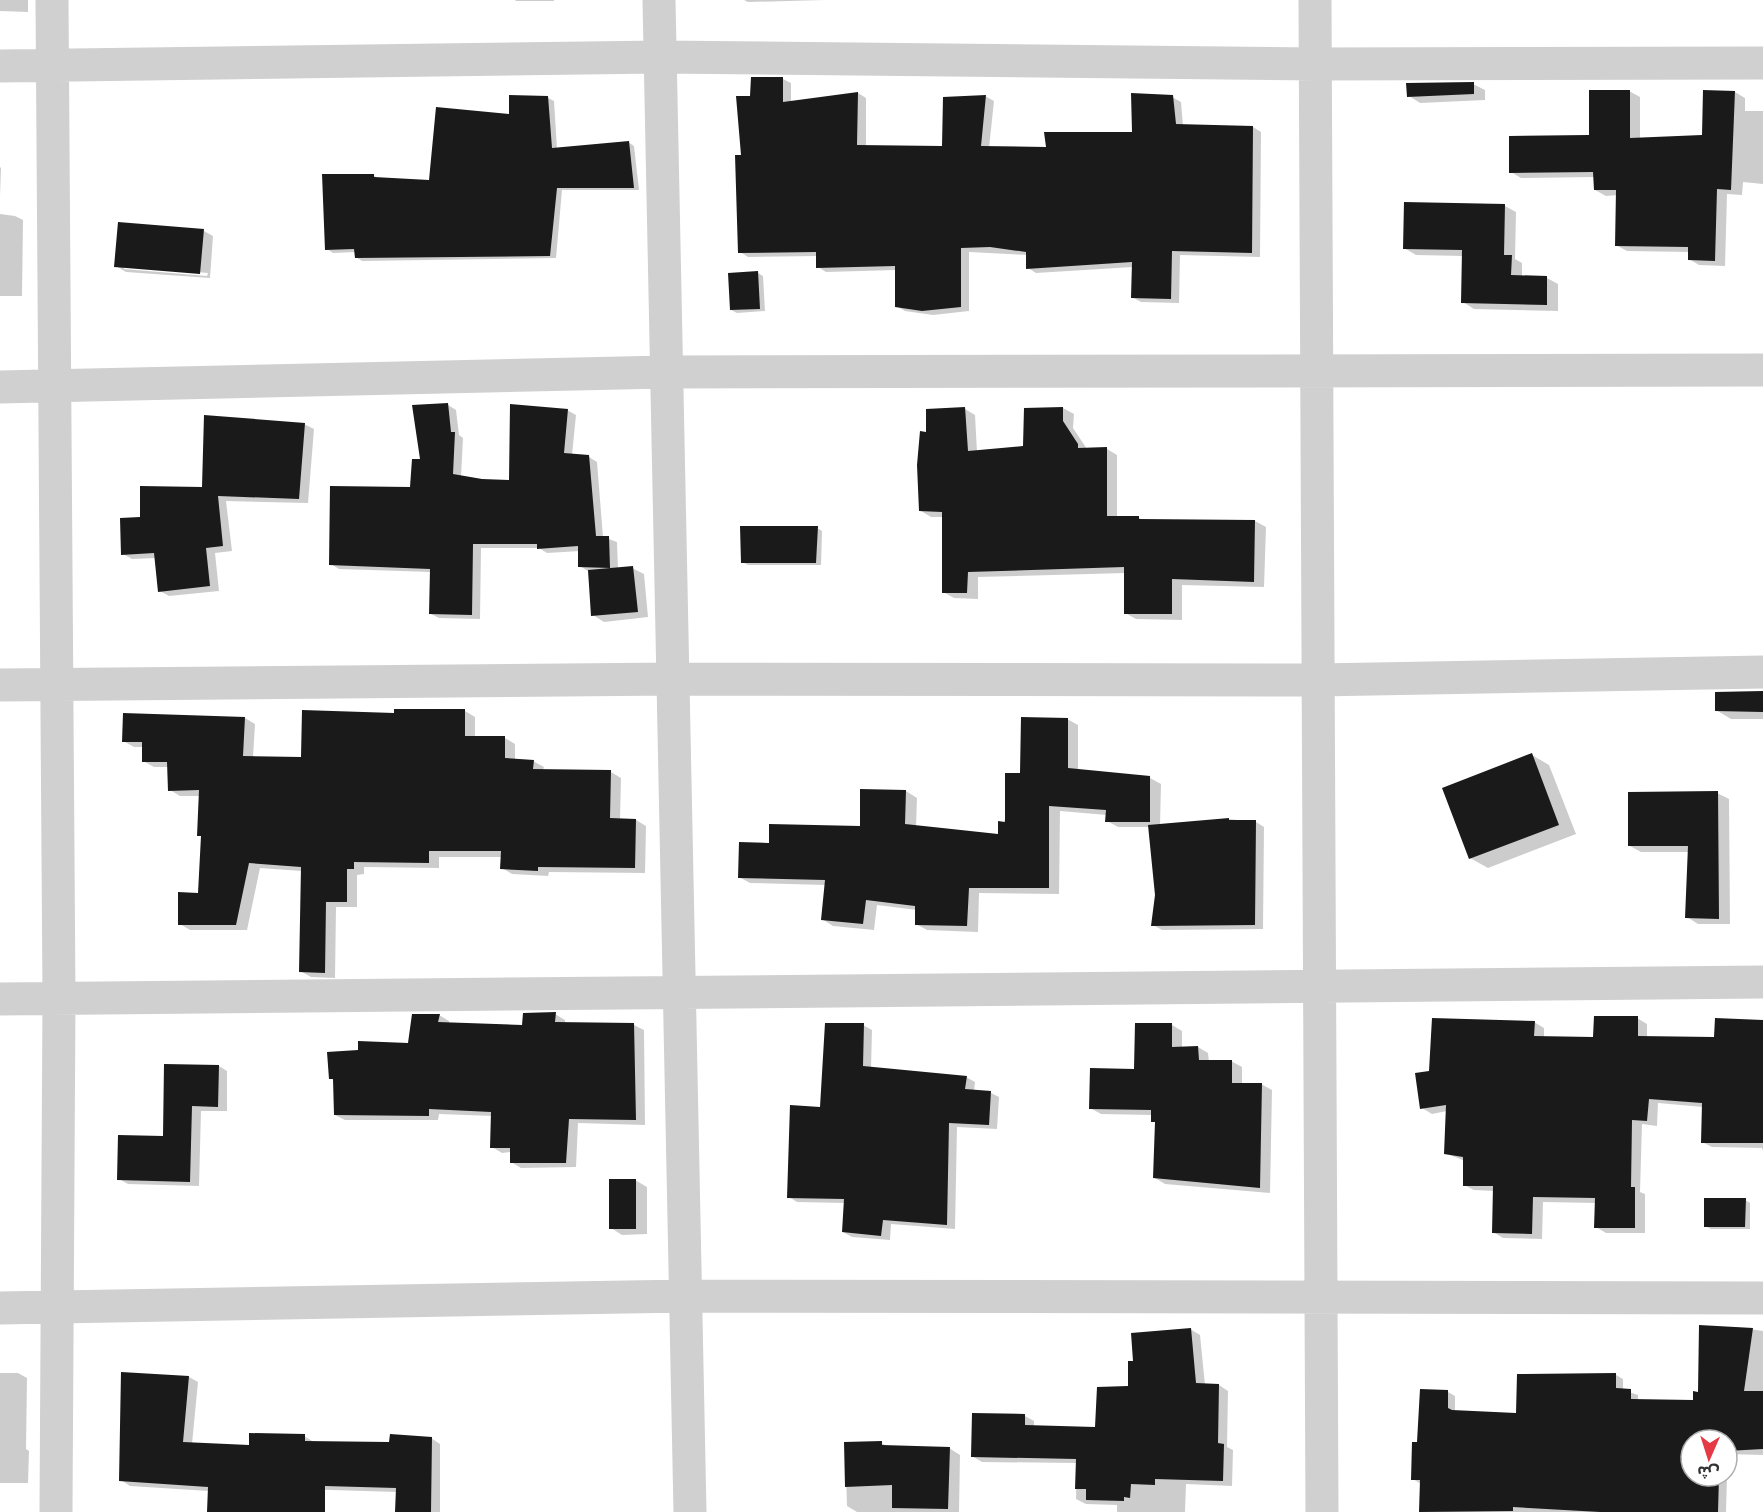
<svg xmlns="http://www.w3.org/2000/svg" width="1763" height="1512" font-family="'Sofia Sans Condensed','Noto Sans Arabic',sans-serif">
<style>
.shadow{fill:#0003;fill-rule:evenodd}
.building{fill:#1a1a1a}
.lines{fill:none;stroke-linecap:round;stroke-linejoin:round}
.minor{stroke:#d0d0d0;stroke-width:33}
</style>
<rect width="100%" height="100%" fill="#fff"/>
<path class="shadow" d="M0,0h28v12l-28,-1z
M515,0h39v1h-38z
M744,0h80l-76,2z
M783,79l8,4v19l67,-9 8,5v49l78,1 41,-52 9,5 -5,47 58,1 87,-15 38,-37 9,5 2,24 70,1 8,5 -1,125 -80,-2 -1,48 -38,-1 -9,-5 1,-30 -97,6 -8,-5v-13l-59,-3v59l-36,4 -28,-4 -9,-5v-36l-70,2 -8,-5v-11l-70,1 -8,-5 3,-96 9,-58z
M1473,84l12,6v10l-65,3 -11,-7z
M1629,91l11,6v42l63,-2 32,-45 10,6v13h18v73l-20,-2 -1,13 -15,-1 -2,72 -26,-1 -10,-6v-7l-62,-1 -11,-6 2,-50 -12,1 -11,-6v-13l-74,1 -10,-6 80,-35z
M548,98l6,3 3,48 71,-7 6,4 5,44h-77l-6,68 -194,3 -6,-4v-5l-23,1 -6,-4 46,-74 6,4 51,2 80,-66z
M0,167l1,1 -1,28z
M1505,206l11,6 -1,47 7,4v14l25,1 11,6v27l-84,-2 -11,-7 1,-46 -48,-1 -12,-7z
M0,214l15,2 8,4 -1,76h-22z
M204,231l9,5 -3,42 -84,-6 -10,-6zM124,266l84,7 -1,3 -83,-7z
M758,273l5,3 2,35 -28,2 -6,-3z
M448,405l8,5 3,25 4,3 -2,39 21,4h28l57,-71 9,5 -4,40 17,2 8,5 6,75 14,5 1,27 14,-1 12,6 4,43 -44,5 -11,-7 -5,-44 -8,-5v-15l-33,2 -8,-5h-58l-1,71 -41,-1 -8,-4v-42l-92,-3 -8,-5 81,-75 9,-28z
M1063,408l11,6 -1,14 14,21h20l10,6v63h22l6,3h110l11,6 -2,60 -82,-2v35l-46,-1 -11,-6 1,-40 -148,4v22l-24,-1 -11,-6 1,-75h-13l-10,-6 7,-77 37,-25 10,6 2,37 47,-5z
M304,424l10,5 -6,74 -82,-2 6,50 -17,2 4,38 -50,5 -9,-5 -4,-33 -24,1 -9,-5 18,-36 62,-30z
M817,528l5,3 -1,34h-73l-6,-3z
M1763,692v27h-32l-15,-9z
M465,711l10,6v20l30,1 10,6v16l18,1 11,6 -1,3 68,2 10,6 -1,42h16l10,6 -1,47 -96,-1 -1,4 -36,-2 -10,-6v-11h-63v11l-75,-1v7l-7,1v32h-21l-1,71 -24,-1 -11,-6 2,-100 -42,-3 -13,62h-57l-10,-6 20,-30 3,-57 -4,-2 1,-39h-20l-10,-6 -1,-23h-15l-11,-6 1,-14h-10l-11,-6 122,-23 10,6 -2,33 50,1 92,-44z
M1067,719l11,6v46l72,7 11,6 -1,42 69,-7 27,3 8,5 -1,102 -101,1 -9,-5 3,-30 -6,-68h-32l-11,-6v-6l-47,-4 -1,83 -80,-1 -1,39 -51,-2 -11,-6 1,-14 -40,-5 -3,25 -41,-4 -11,-7 4,-34 -76,-2 -11,-6 31,-33 91,-17 45,-36 11,7 -1,29 83,8 23,-61z
M1532,755l17,10 27,69 -88,34 -18,-10z
M1717,793l12,6 1,125h-32l-11,-7 2,-65h-48l-11,-6z
M555,1014l10,6v3l69,2 10,5 1,95 -67,-2 -2,44 -55,1 -10,-6v-10l-9,1 -10,-6 1,-31 -54,-2 -1,6h-93l-10,-5v-34l-5,-3 80,-33 29,-30 10,6v3l75,2z
M1637,1018l10,6v14h69l47,-17v130l-1,-3 -50,-1 -10,-5 1,-35 -45,-4 -1,23 -15,-2 -2,68 5,2v39h-39l-10,-6v-24l-53,-1 -1,37 -39,-1 -10,-6 2,-41 -21,-1 -10,-5 1,-24 -20,-8 2,-42 -15,3 -10,-6 8,-36 104,-50 10,6v9l51,2z
M863,1025l9,5 -1,39 95,8 9,5 -1,9 17,2 8,4 -2,32 -40,-2 -2,102 -64,-5 -1,16 -38,-3 -9,-5 3,-29 -49,-1 -8,-5 33,-88z
M1172,1025l10,6v17l16,-1 10,6 1,9 22,-1 11,6v17h19l11,6 -2,103 -105,-9 -10,-6 2,-55 -5,-2v-6l-51,-1 -11,-6 45,-37z
M219,1066l8,5v40h-26l-2,75 -71,-2 -9,-5 46,-41z
M635,1180l12,7v47l-25,1 -11,-7z
M1745,1200l5,3v26h-39l-6,-3z
M1700,1327h35l28,4v124l-36,-1v-14h-36v36h36l-1,36h-304l-1,-28 -8,-5 5,-35 30,-52 7,4v15l63,4v-40h98l7,4v11l15,5v6l56,1 5,-9z
M1190,1329l10,6 5,50h14l9,6 -1,56 6,3 -1,36 -46,-2 -1,28h-68v-7l-31,-1 -10,-5 1,-36 -95,-1 -10,-6 53,-40 9,5v6l63,2 32,-41 5,-25z
M0,1373h18l9,5 -1,71 3,2 -1,32h-28z
M123,1374l66,3 9,5 -6,62 58,3 54,-11 10,6 76,1 41,-5 9,6v68h-43v-20l-98,-3 -3,23h-87v-21l-79,-5 -9,-6z
M845,1443h36l8,4 60,1 11,7 -1,57h-102l-10,-6z"/>
<path class="building" d="M751,77h32v25l75,-10 -1,53 85,1 1,-49 43,-2 -5,51 65,1 -2,-15h88l-1,-39 42,2 3,29 77,2 -1,127 -80,-2 -1,48 -40,-1 1,-36 -106,7v-17l-36,-5 -29,1v59l-39,4 -27,-4v-41l-79,2v-16l-78,1 -3,-98h6l-5,-59h14z
M1474,82v12l-67,3 -1,-14z
M1589,90h41v48l72,-3 1,-45 32,1 -4,99 -14,-1 -2,72 -27,-1v-13l-73,-1 1,-56h-22l-1,-18 -84,1v-37l80,-1z
M509,95l39,1 4,52 77,-7 5,47h-77l-7,68 -195,2 -1,-9 -29,1 -3,-76h52v3l55,3 7,-73 73,7z
M1404,202l101,2 -1,51h8l-1,20 36,1v29l-86,-2 1,-53 -59,-1z
M118,222l86,7 -4,45 -86,-7z
M758,271l2,38 -30,1 -2,-37z
M448,403l3,29h4l-2,42 29,5 27,1 1,-76 58,5 -4,44 25,2 7,81h13l1,32 -32,-1v-21l-41,3v-5h-64l-1,71 -43,-1 1,-45 -101,-4 1,-79 80,1 2,-28h8l-8,-54z
M965,407l3,44 55,-5 1,-38 39,-1v14l15,23v4l29,-1v69h32v3l116,1 -1,62 -82,-3v35h-48v-47l-156,5 -1,21h-25v-81l-23,-1 -2,-46 3,-34 6,1v-23z
M204,415l101,8 -6,76 -81,-3 5,50 -17,2 4,38 -52,6 -4,-39 -33,2 -1,-37 20,-1v-31l62,1z
M740,526h78l-2,37h-75z
M633,566l5,46 -47,4 -3,-46z
M1763,691v21l-48,-1v-19z
M394,709h71v27h40v22l29,2 -1,9 78,1 -1,48 26,1 -1,49 -97,-1v4l-38,-2 1,-18h-72v12l-75,-1v7h-7v33h-21l-1,71 -26,-1 2,-105 -52,-4 -13,62h-58v-33l20,1 3,-57h-4l2,-46 -31,1 -1,-29h-25v-20h-20l1,-29 122,4 -2,39 58,1 1,-47 92,3z
M1021,717l47,1v50l82,8v46h-45l1,-12 -57,-4v82h-80l-2,38 -52,-1v-19l-49,-6 -3,24 -42,-4 4,-40 -87,-2 1,-36 30,1v-19l91,2v-37l46,1 -1,34 93,10v-13l7,1v-49h15z
M1532,753l27,72 -90,34 -27,-71z
M1718,791l1,128 -34,-1 3,-72h-60v-54z
M1229,818v2h27l-1,105 -104,1 4,-31 -7,-70z
M556,1012l-1,10 79,1 2,97 -67,-1 -3,44h-56v-15h-20l1,-36 -62,-3v7l-95,-1 -1,-36h-4l-2,-27 31,-2v-9l50,2 4,-29h28l-2,8 84,3 1,-12z
M1594,1016h44v20l76,1 1,-19 48,2v123h-62l1,-40 -53,-4 -2,22 -15,-1 -1,67h4v41h-41l1,-30 -62,-1 -1,37 -40,-1 1,-47h-30v-29l-19,-3 2,-49 -26,4 -5,-36 14,-2 3,-53 103,3 -1,15 59,1z
M825,1023h39l-1,43 104,10 -2,13 26,2 -2,34 -40,-2 -2,102 -64,-5 -2,16 -39,-4 2,-33 -57,-1 3,-93 30,2z
M1135,1023h37v24l26,-1 1,14h33v23h30l-2,105 -107,-10 2,-56h-4v-12l-62,-1 1,-41 44,1z
M164,1064l55,1 -1,42 -26,-1 -2,76 -73,-2 1,-45 45,1z
M609,1179h27v50h-27z
M1704,1198h42l-1,29h-41z
M1699,1325l54,3 -9,63h19v58l-36,2v-11h-36v36h28l-1,36h-118l-87,-5v4l-94,1 1,-32h-9l1,-38h5l3,-53 28,1v18l4,2 64,3 1,-39 99,-1v15l15,1v10l62,1v-9l5,1z
M1191,1328l5,55 23,1 -1,59 6,1 -1,37 -68,-2v6l-24,-1 -1,14 -6,-1v4l-38,-1v-11h-11l1,-30 -105,-2 1,-44 53,1v11l70,2 2,-40 31,-1v-25h5l-2,-28z
M121,1372l68,4 -6,66 66,3v-12l56,1v7l84,1 1,-8 42,3 -1,75h-36l1,-24 -71,-2v26h-118l1,-25 -89,-6z
M882,1441v4l68,2 -2,62 -56,-1v-23l-47,2 -1,-45z"/>
<g class="lines">
<path class="minor" d="M52,0l7,998 -3,514
M659,0l31,1512
M1315,0l7,1512
M0,66l660,-9 655,7 448,-1
M0,387l666,-15 1097,-2
M0,685l673,-6 645,1 445,-8
M0,999l1763,-17
M0,1308l686,-12 1077,2"/>
</g>
<g transform="translate(1709 1458) rotate(183)"><circle r="28" fill="#ffffff" stroke="#adadad" stroke-width="1.5"/>
<path d="M0-4.5L10 22L0 15L-10 22Z" fill="#e63946"/>
<text y="-9" font-size="16" font-weight="bold" text-anchor="middle" fill="#333333">ش</text>
</g>
</svg>
